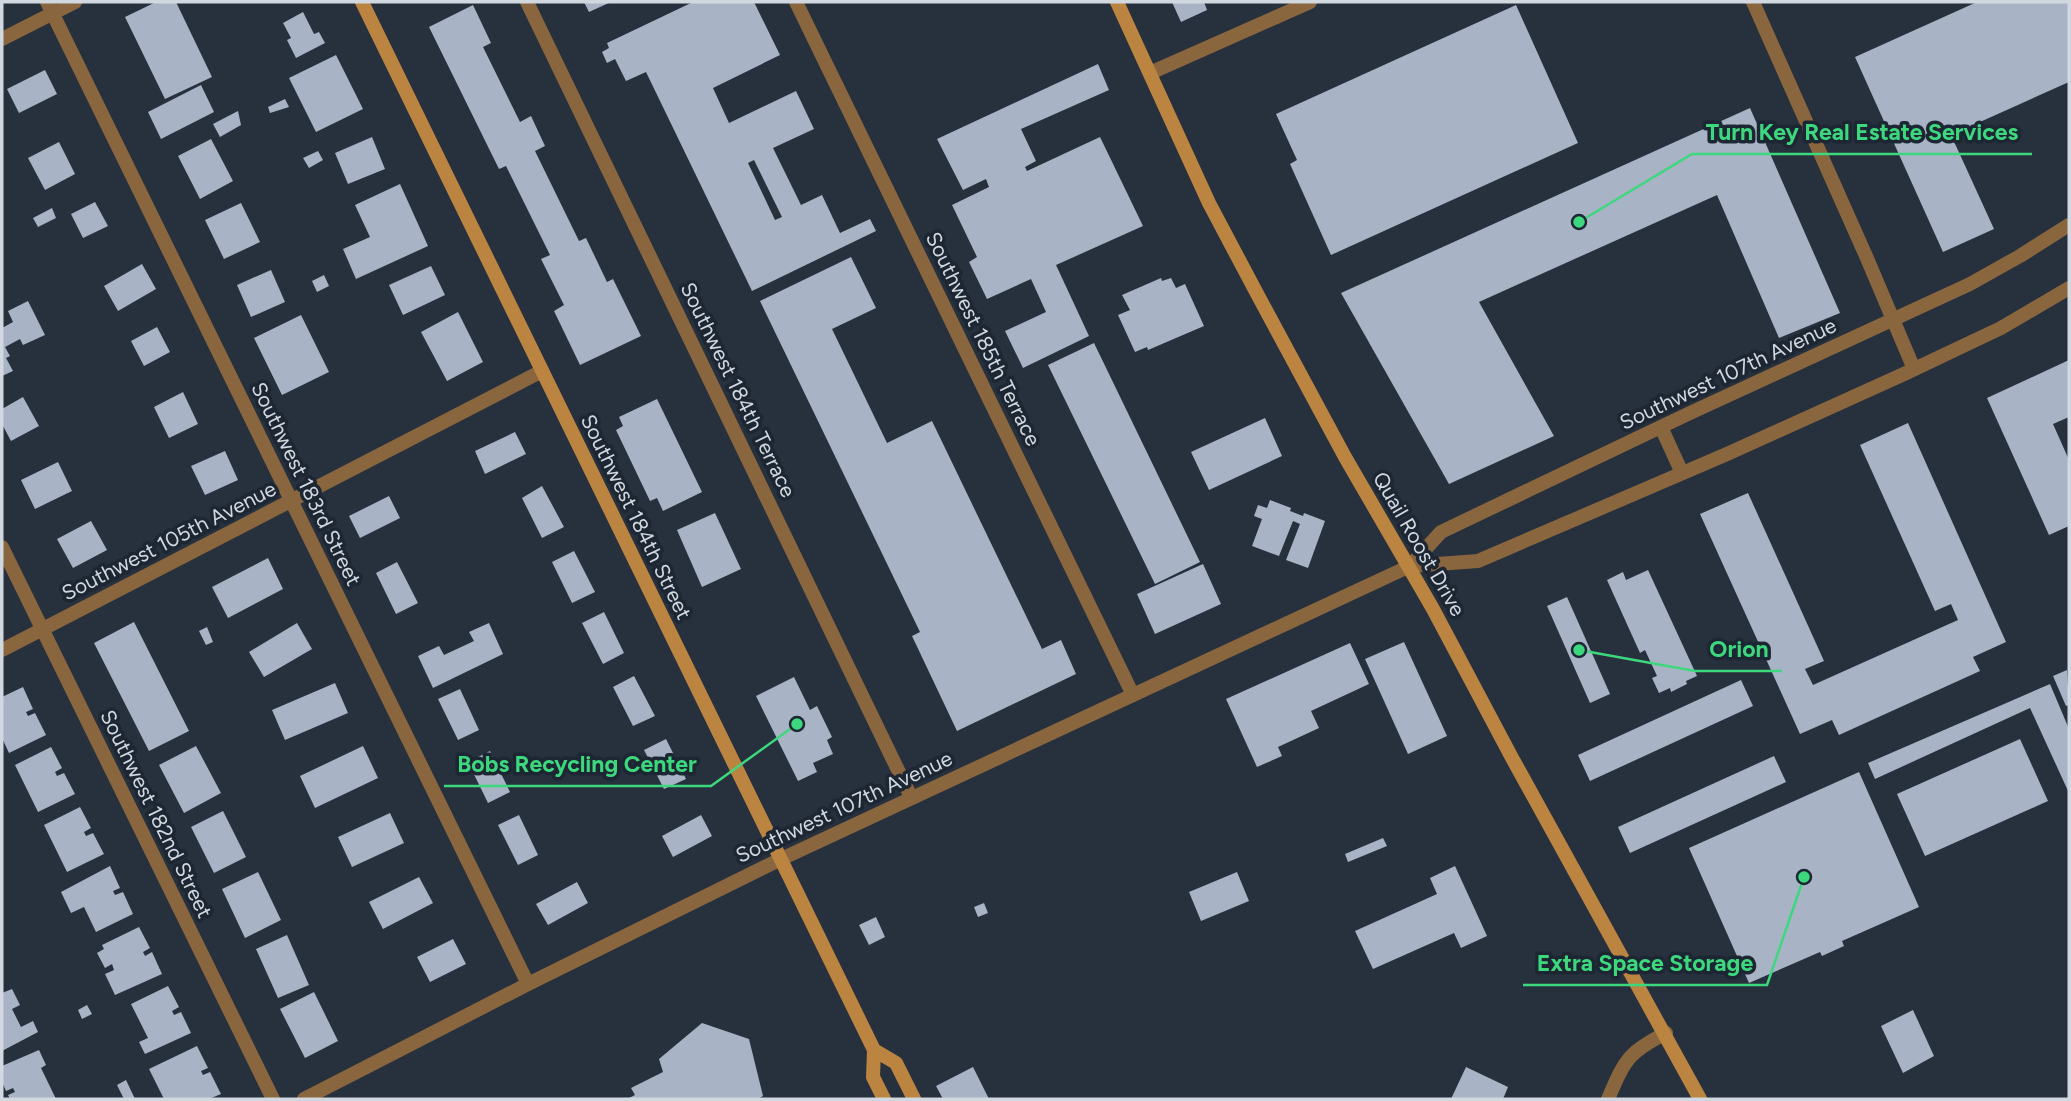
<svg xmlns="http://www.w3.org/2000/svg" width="2071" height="1101" font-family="Figtree,sans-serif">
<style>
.building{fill:#a8b4c5;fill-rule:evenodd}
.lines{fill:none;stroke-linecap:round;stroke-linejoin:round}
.minor{stroke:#89663e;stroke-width:14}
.tertiary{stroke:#89663e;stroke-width:14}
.secondary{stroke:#bb8441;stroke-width:14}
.labels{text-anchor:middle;stroke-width:7;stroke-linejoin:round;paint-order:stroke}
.street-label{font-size:21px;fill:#d1d8e0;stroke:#1d2633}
.leader{fill:none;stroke:#3dd77e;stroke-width:2.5}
.callout-dot{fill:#3dd77e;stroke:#1d2633;stroke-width:2.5}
.callout-label{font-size:23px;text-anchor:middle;font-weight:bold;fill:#3dd77e;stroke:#1d2633;stroke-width:7;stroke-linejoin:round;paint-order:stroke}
</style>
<rect width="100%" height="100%" fill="#27303d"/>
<path class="building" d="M156,2h20l36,75 -47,22 -40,-82z
M584,2h27l-22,10z
M693,2h61l26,53 -67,33 16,35 67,-32 18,38 -41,19 28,57 21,-10 18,38 30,-14 6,12 -124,60 -106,-219 -20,9 -11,-22 -8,4 -5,-11 7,-4 -2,-5zM754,160l28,57 -7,3 -27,-57z
M1172,2h32l3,8 -26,12z
M1977,2h92v80l-118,53 43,94 -51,23 -88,-195z
M473,5l18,38 -8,4 37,75 11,-6 14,30 -10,5 44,90 7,-3 21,44 6,-3 28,57 -61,29 -26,-54 10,-6 -23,-46 9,-4 -44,-89 -7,3 -70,-142z
M1516,5l62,138 -247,112 -41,-91 7,-4 -21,-46z
M303,12l11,22 5,-2 6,11 -29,15 -9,-18 4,-2 -8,-15z
M336,55l27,54 -47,23 -27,-54z
M1098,64l11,26 -88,39 15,32 -11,6 2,4 73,-34 43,89 -87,39 33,71 -66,32 -18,-37 41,-19 -15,-33 -44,20 -18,-37 8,-5 -25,-52 37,-18 -3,-8 -23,11 -26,-51z
M45,70l12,24 -38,19 -12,-24z
M201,85l13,27 -53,27 -13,-27z
M285,99l4,8 -19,6 -2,-6z
M1750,108l90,205 -61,25 -62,-143 -238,107 75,134 -105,48 -108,-191z
M238,111l3,14 -21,12 -7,-13z
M372,137l13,32 -37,15 -13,-31z
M211,139l22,42 -33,18 -22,-43z
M59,142l16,32 -30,16 -17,-32z
M318,151l5,9 -14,8 -6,-10z
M400,184l28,62 -72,33 -13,-30 27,-12 -15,-32z
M95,202l13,24 -25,12 -12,-24z
M241,203l19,39 -36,17 -19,-39z
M52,208l4,10 -18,9 -5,-9z
M851,257l25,51 -44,21 55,114 45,-22 110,228 19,-9 15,34 -119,57 -45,-95 8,-4 -160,-331z
M142,264l14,25 -38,22 -14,-25z
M431,266l14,29 -42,20 -14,-30z
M271,270l14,32 -34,15 -14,-32z
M324,275l5,11 -12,6 -5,-11z
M1161,278l1,3 9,-3 5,10 9,-4 19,42 -56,24 -1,-3 -12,5 -17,-37 12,-5 -8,-15z
M28,301l17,34 -22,10 -3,-6 -15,8 5,9 -4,2 7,13 -11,5v-48l11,-6 -5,-11z
M458,312l25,50 -36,19 -26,-49z
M301,315l28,57 -47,23 -28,-57z
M157,327l13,25 -26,14 -13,-25z
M1094,343l106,219 -45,22 -107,-219z
M2069,360v57l-16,7 16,36v66l-20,9 -62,-137z
M183,392l15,32 -29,14 -15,-31z
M23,397l16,29 -28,15 -9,-17v-15z
M657,399l45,93 -39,19 -6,-13 -7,3 -34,-71 7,-4 -4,-9z
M1265,418l17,38 -73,34 -18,-38z
M1908,423l98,219 -33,15 7,14 -141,64 -7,-15 -32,14 -100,-220 48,-21 76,168 -19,8 8,16 145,-65 -7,-16 -16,7 -75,-166z
M515,432l11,22 -41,20 -10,-23z
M225,451l13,29 -33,15 -14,-29z
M58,462l14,29 -37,18 -14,-29z
M542,486l22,41 -22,11 -20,-40z
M389,496l11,22 -40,20 -11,-22z
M1270,500l21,8 -1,3 13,5 1,-3 21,8 -17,47 -22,-8 14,-36 -7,-3 -14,35 -27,-10 10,-27 -8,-3 4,-11 9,3z
M715,513l26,56 -39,18 -25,-57z
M91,521l16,29 -34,18 -16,-29z
M574,551l21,41 -23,11 -20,-41z
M268,558l15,31 -55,29 -16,-31z
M397,562l21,41 -22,11 -20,-41z
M1203,564l18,40 -66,30 -18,-40z
M1648,570l49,106 -11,5 1,3 -16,8 -1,-4 -11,5 -7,-15 5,-2 -12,-26 -5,3 -33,-73 16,-8 3,8z
M1567,597l43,97 -20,9 -43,-97z
M604,612l20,41 -21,11 -21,-41z
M134,622l55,109 -40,20 -55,-108z
M297,623l15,26 -48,28 -15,-25z
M489,623l14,31 -70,34 -15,-32 21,-10 5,9 30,-14 -5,-9z
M207,627l6,15 -7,3 -7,-14z
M1404,642l43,94 -39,18 -43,-95z
M1350,643l19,41 -58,27 8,17 -41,19 4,9 -25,11 -31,-68z
M2067,670l2,35 -3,1 -13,-30z
M634,676l21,40 -22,10 -20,-39z
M794,677l16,33 7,-4 15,31 -5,3 6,14 -20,9 4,9 -19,9 -42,-85z
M1741,680l12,26 -163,75 -12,-26z
M335,683l13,30 -63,27 -13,-30z
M2050,684l19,45v64l-39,-85 -155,71 -7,-16z
M23,687l10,22 -7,3 2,4 7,-3 11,22 -37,18 -7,-15v-41z
M460,689l19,41 -21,10 -20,-41z
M666,739l20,40 -22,10 -20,-39z
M2020,739l28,62 -123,55 -28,-62z
M196,746l25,47 -37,20 -25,-48z
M363,746l15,32 -63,30 -15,-32z
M51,747l11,21 -7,4 2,4 7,-3 11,21 -37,18 -23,-47z
M490,751l20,41 -22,11 -20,-41z
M1774,756l12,26 -156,71 -12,-26z
M1859,772l60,135 -77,34 2,5 -22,10 -2,-4 -71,31 -60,-135z
M80,807l11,21 -7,4 2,4 7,-3 11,21 -37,18 -23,-47z
M223,811l23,46 -32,16 -23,-46z
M390,813l14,30 -52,24 -14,-30z
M519,815l19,40 -20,10 -20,-40z
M701,815l11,21 -39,21 -11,-21z
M1383,838l4,8 -39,16 -3,-8z
M110,866l10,22 -7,3 2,4 8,-3 10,22 -37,18 -12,-25 -13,6 -10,-21z
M1455,866l32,70 -26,12 -7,-15 -81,36 -18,-38 82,-37 -7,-16z
M258,872l23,48 -36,18 -23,-49z
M1237,872l12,29 -48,20 -12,-29z
M419,877l14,26 -50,26 -14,-27z
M577,882l11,21 -40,22 -12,-21z
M984,903l4,10 -10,4 -4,-10z
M876,917l9,20 -16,8 -10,-20z
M139,927l11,21 -7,4 2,4 7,-4 10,22 -47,21 -10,-21 9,-4 -2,-6 -7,4 -8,-15 7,-4 -2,-4z
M287,935l22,50 -31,13 -22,-49z
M453,939l13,25 -36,18 -13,-25z
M168,986l11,21 -7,4 2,4 7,-3 10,21 -46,21 -6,-12 9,-4 -17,-34z
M12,989l8,16 -8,4 9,18 12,-6 5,11 -36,19v-58z
M314,992l24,49 -33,17 -25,-49z
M87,1005l5,9 -10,5 -4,-9z
M1913,1010l21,46 -31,17 -22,-47z
M702,1023l47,16 14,57 -5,3h-131l8,-4 -4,-7 32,-16 -4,-13z
M197,1046l11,22 -7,3 2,4 7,-3 11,22 -12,5h-45l-15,-30z
M39,1050l7,15 -5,3 15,31h-46l-2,-4 7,-3 -2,-4 -7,3 -4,-9v-16z
M973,1067l16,32h-46l-7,-13z
M1466,1067l42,20 -5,12h-52z
M126,1080l9,19h-11l-7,-14z"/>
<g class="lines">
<path class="minor" d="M47,2l481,982
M527,2l384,795
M796,2l337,693
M1753,2l113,254 48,113
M1150,73l160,-71
M2,547l271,552
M2,650l540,-279
M1608,1099c17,-39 19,-46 58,-66"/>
<path class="tertiary" d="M2,39l73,-37
M1661,427l21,46
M1410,566l68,-5 249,-107 177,-80 97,-46 68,-40
M304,1099l224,-115 251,-124 631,-294 31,-34 249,-119 280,-129 50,-28 49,-31"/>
<path class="secondary" d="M362,2l512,1048 -1,27 11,22
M1117,2l92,201 45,85 91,169 88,152 78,147 189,343
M874,1050l22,13 18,36"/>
</g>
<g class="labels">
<g class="street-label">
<text transform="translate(983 339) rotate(64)" y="7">Southwest 185th Terrace</text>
<text transform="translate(1728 374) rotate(-25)" y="7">Southwest 107th Avenue</text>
<text transform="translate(738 390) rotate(64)" y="7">Southwest 184th Terrace</text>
<text transform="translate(306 484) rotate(64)" y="7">Southwest 183rd Street</text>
<text transform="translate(636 517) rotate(64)" y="7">Southwest 184th Street</text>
<text transform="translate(169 541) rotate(-27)" y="7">Southwest 105th Avenue</text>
<text transform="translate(1419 544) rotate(60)" y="7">Quail Roost Drive</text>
<text transform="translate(844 807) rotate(-25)" y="7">Southwest 107th Avenue</text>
<text transform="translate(156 814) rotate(64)" y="7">Southwest 182nd Street</text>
</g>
</g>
<path class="leader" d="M1579 222L1692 154H2032M1579 650L1695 671H1782M797 724L711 786H444M1804 877L1767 985H1523"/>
<g class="callout-dot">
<circle cx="1579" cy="222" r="7"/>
<circle cx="1579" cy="650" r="7"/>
<circle cx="797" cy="724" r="7"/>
<circle cx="1804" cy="877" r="7"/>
</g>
<g class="callout-label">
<text x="1862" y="140">Turn Key Real Estate Services</text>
<text x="1739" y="657">Orion</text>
<text x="577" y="772">Bobs Recycling Center</text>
<text x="1645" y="971">Extra Space Storage</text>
</g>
<rect width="2071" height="1101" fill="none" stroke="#d1d8e0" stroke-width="7"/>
</svg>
